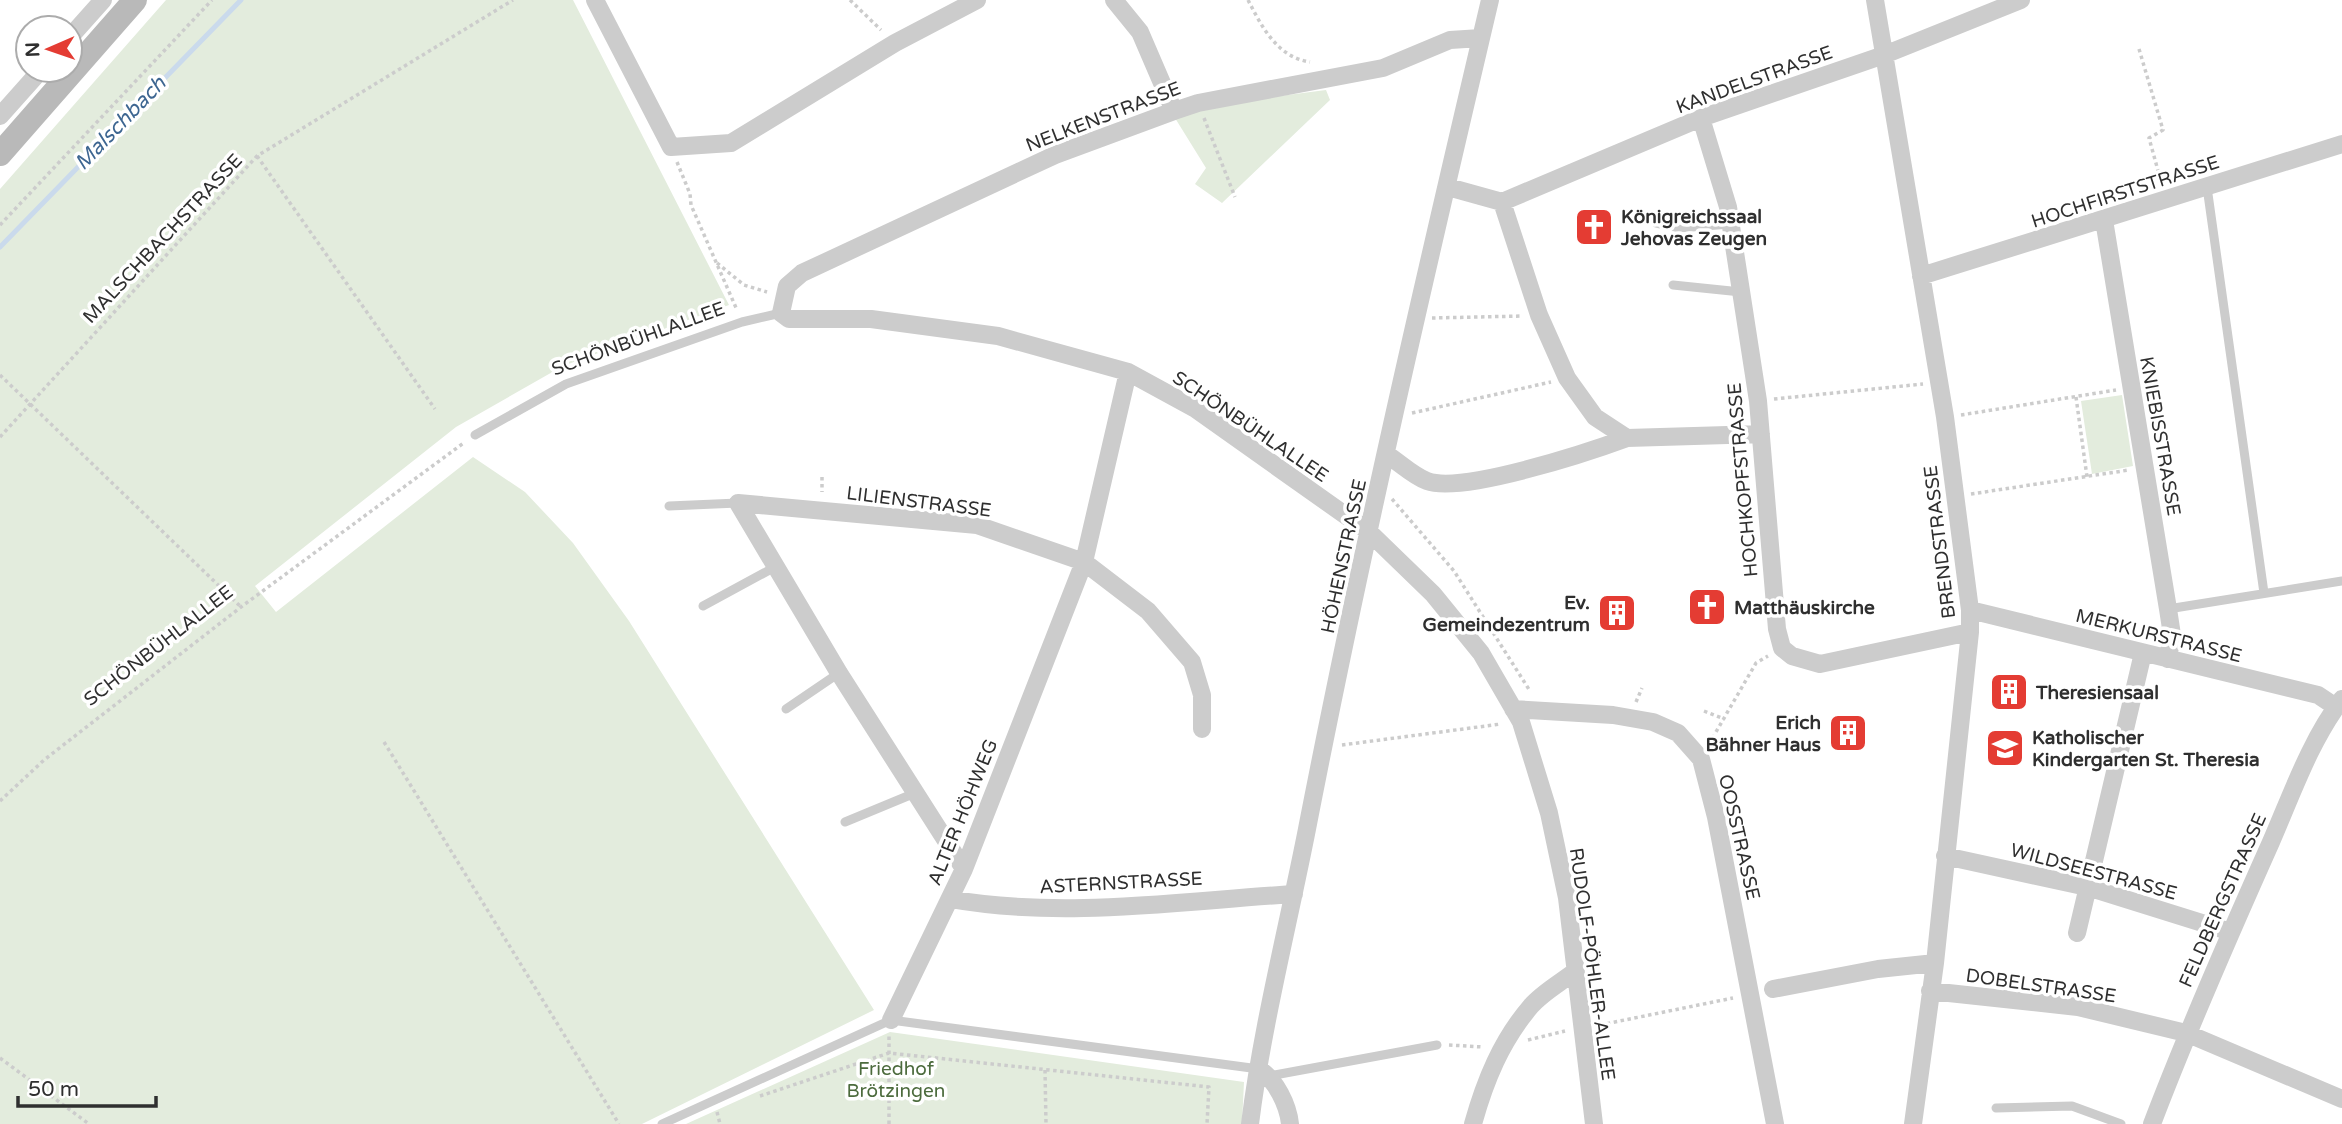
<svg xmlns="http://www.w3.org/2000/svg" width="2342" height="1124" font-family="'Varela Round',sans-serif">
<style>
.green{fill:#e3ecdd}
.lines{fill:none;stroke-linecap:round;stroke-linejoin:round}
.stream{stroke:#cadaec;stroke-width:5}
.path{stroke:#ccc;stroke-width:3.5;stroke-dasharray:3.5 3.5;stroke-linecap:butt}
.service{stroke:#ccc;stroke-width:9}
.minor{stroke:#ccc;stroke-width:18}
.secondary{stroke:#b9b9b9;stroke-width:24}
.labels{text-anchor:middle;stroke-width:7;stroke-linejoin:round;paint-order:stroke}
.street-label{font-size:19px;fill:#2f2f2f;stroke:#fff}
.poi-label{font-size:19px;font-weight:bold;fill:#2f2f2f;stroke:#fff;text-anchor:start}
.park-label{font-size:19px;fill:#4c6b3d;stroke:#fff}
.water-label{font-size:21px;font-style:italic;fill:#3d6691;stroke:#fff}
</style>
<rect width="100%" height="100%" fill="#fff"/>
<path class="green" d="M166,0h407l156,305 -166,61 -107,61 -201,159 21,26 197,-155 52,35 48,51 56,78 245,389 -232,114h-642v-935z
M1326,90l4,10 -108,103 -27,-19 11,-16 -31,-50 29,-12z
M2122,395l11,71 -41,8 -11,-73z
M890,1032l354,50 -2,42h-556z"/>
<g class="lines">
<path class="stream" d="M0,247l241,-247"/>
<path class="path" d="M850,0l31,30
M1248,0c14,27 29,57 62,62
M2139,49l24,81 -14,8 13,47
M1204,118l31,79
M257,156l178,253
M677,162l13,32 1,11 46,105
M0,225l212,-225
M717,263l27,22 23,7
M1432,318l91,-2
M0,375l241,232
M2076,397l11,80
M1774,399l149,-15
M1412,413l139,-31
M1961,415l155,-25
M0,437l257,-281 256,-156
M822,477v15
M1971,494l158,-24
M1392,499l62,72 76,120
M1636,702l6,-14
M1704,711l20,8
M384,742l235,382
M1709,744l47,-81 12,-7
M1342,745l159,-21
M0,801l44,-41 197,-153 224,-165
M1600,1025l133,-27
M1528,1040l37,-9
M1449,1045l34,2
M0,1058l89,66
M1045,1070l1,54
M760,1096l129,-43 320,34 -2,37
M717,1112l3,12
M889,1124v-88"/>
<path class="service" d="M2207,187l57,406
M1656,223l23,5 51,-4
M1673,285l68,7
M475,435l91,-51 176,-62 39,-9
M669,506l69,-3
M703,606l72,-39
M2168,609l174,-28
M786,709l53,-36
M845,822l70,-29
M1269,1076l168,-31
M1996,1108l76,-2 49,18
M662,1124l229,-104 368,49"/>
<path class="minor" d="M595,0l76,147 60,-4 164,-100 82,-43
M1114,0l26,32 34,79
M1875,0l70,417 25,193v22l-35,331 -22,161
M70,37l33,-37
M1481,38l-31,2 -67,28 -185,35 -24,8 -119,44 -253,118 -15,13 -6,27 8,6h82l127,17 130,36 66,36 175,124 64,62 48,59 40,69 28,91 18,85 27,226
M0,116l41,-46
M1701,118l27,89 30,194 19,228 5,19 10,8 28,8 150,-32
M1448,187l54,15 37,113 28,63 28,39 32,21 134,-4
M1502,202l199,-84 183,-63 137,-55
M2104,220l64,389 4,26 -4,24
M1921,276l421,-132
M1386,454c13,8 27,22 41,27 35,13 162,-29 200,-43
M738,503l239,22 107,37 64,49 44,51 10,33v34
M738,503l101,170 125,196
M1970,610l348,85 18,12
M1513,709l100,6 40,7 25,11 23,26 15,58 59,307
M1945,856l142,31 144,45
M950,899c112,20 231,2 344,-5
M2077,933l66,-280
M1773,989l105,-20 57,-6
M1930,991l148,16 108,26 156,66
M891,1020l73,-151 120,-307 44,-190
M1259,1069c17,11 29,36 31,55
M1250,1124c12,-97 38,-198 57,-295 54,-278 118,-553 183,-829
M1473,1124c12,-43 28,-83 58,-118 11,-13 29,-23 43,-34
M2152,1124c36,-95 77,-188 119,-282 21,-48 39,-101 71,-143"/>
<path class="secondary" d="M0,154l135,-154"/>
</g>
<defs>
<symbol id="church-square" viewBox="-11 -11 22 22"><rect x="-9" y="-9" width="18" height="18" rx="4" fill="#e43c33" stroke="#fff"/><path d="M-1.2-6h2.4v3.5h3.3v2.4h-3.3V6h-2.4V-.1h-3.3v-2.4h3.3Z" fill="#fff"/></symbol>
<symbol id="building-square" viewBox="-11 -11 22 22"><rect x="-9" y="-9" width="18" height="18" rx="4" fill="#e43c33" stroke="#fff"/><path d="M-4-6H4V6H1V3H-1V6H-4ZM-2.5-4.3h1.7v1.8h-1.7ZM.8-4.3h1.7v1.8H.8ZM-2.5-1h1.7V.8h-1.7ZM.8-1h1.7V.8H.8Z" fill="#fff"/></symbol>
<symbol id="school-square" viewBox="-11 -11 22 22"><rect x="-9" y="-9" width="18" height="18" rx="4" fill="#e43c33" stroke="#fff"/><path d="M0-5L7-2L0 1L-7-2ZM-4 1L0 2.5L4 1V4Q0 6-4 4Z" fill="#fff"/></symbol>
</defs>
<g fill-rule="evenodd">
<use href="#church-square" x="1572" y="205" width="44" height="44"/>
<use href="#church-square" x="1685" y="585" width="44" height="44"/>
<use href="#building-square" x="1595" y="591" width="44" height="44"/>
<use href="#building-square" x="1987" y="670" width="44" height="44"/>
<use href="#building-square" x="1826" y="711" width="44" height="44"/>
<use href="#school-square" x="1983" y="726" width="44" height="44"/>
</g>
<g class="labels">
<g class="street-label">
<text transform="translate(1754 79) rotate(-20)" y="7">KANDELSTRASSE</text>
<text transform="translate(1103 116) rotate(-21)" y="7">NELKENSTRASSE</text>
<text transform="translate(2125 191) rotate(-18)" y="7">HOCHFIRSTSTRASSE</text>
<text transform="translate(162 238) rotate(-47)" y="7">MALSCHBACHSTRASSE</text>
<text transform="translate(638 338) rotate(-20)" y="7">SCHÖNBÜHLALLEE</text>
<text transform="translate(1251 426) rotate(34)" y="7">SCHÖNBÜHLALLEE</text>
<text transform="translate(2161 436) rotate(80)" y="7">KNIEBISSTRASSE</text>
<text transform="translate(1742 480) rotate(-95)" y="7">HOCHKOPFSTRASSE</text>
<text transform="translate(919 501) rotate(7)" y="7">LILIENSTRASSE</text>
<text transform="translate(1939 542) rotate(-97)" y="7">BRENDSTRASSE</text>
<text transform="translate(1343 556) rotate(-78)" y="7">HÖHENSTRASSE</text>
<text transform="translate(2159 635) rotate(14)" y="7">MERKURSTRASSE</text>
<text transform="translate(158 645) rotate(-38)" y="7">SCHÖNBÜHLALLEE</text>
<text transform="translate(962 812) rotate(-68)" y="7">ALTER HÖHWEG</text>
<text transform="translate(1740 837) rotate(77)" y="7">OOSSTRASSE</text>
<text transform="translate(2094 871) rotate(15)" y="7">WILDSEESTRASSE</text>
<text transform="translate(1121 882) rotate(-3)" y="7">ASTERNSTRASSE</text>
<text transform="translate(2222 900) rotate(-66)" y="7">FELDBERGSTRASSE</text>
<text transform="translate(1593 964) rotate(82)" y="7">RUDOLF-PÖHLER-ALLEE</text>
<text transform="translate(2041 985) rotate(8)" y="7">DOBELSTRASSE</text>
</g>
<g class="poi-label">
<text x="1621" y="223">Königreichssaal<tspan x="1621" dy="22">Jehovas Zeugen</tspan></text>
<text x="1590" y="609" text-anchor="end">Ev.<tspan x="1590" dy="22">Gemeindezentrum</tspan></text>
<text x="1734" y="614">Matthäuskirche</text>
<text x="2036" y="699">Theresiensaal</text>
<text x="1821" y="729" text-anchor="end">Erich<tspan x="1821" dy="22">Bähner Haus</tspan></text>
<text x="2032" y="744">Katholischer<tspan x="2032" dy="22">Kindergarten St. Theresia</tspan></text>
</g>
<g class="park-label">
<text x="896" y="1075">Friedhof<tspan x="896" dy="22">Brötzingen</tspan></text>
</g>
<g class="water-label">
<text transform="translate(120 123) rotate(-46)" y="7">Malschbach</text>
</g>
</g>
<g transform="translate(49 49) rotate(268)"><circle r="33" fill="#ffffff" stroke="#acacac" stroke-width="2"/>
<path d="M0-5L12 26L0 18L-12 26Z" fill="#e43c33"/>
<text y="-10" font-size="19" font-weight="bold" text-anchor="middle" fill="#2f2f2f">N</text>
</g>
<path d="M18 1096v10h138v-10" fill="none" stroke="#2f2f2f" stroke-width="3.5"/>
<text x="28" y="1096" font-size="21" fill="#2f2f2f" stroke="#ffffff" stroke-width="5" paint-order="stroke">50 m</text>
</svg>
